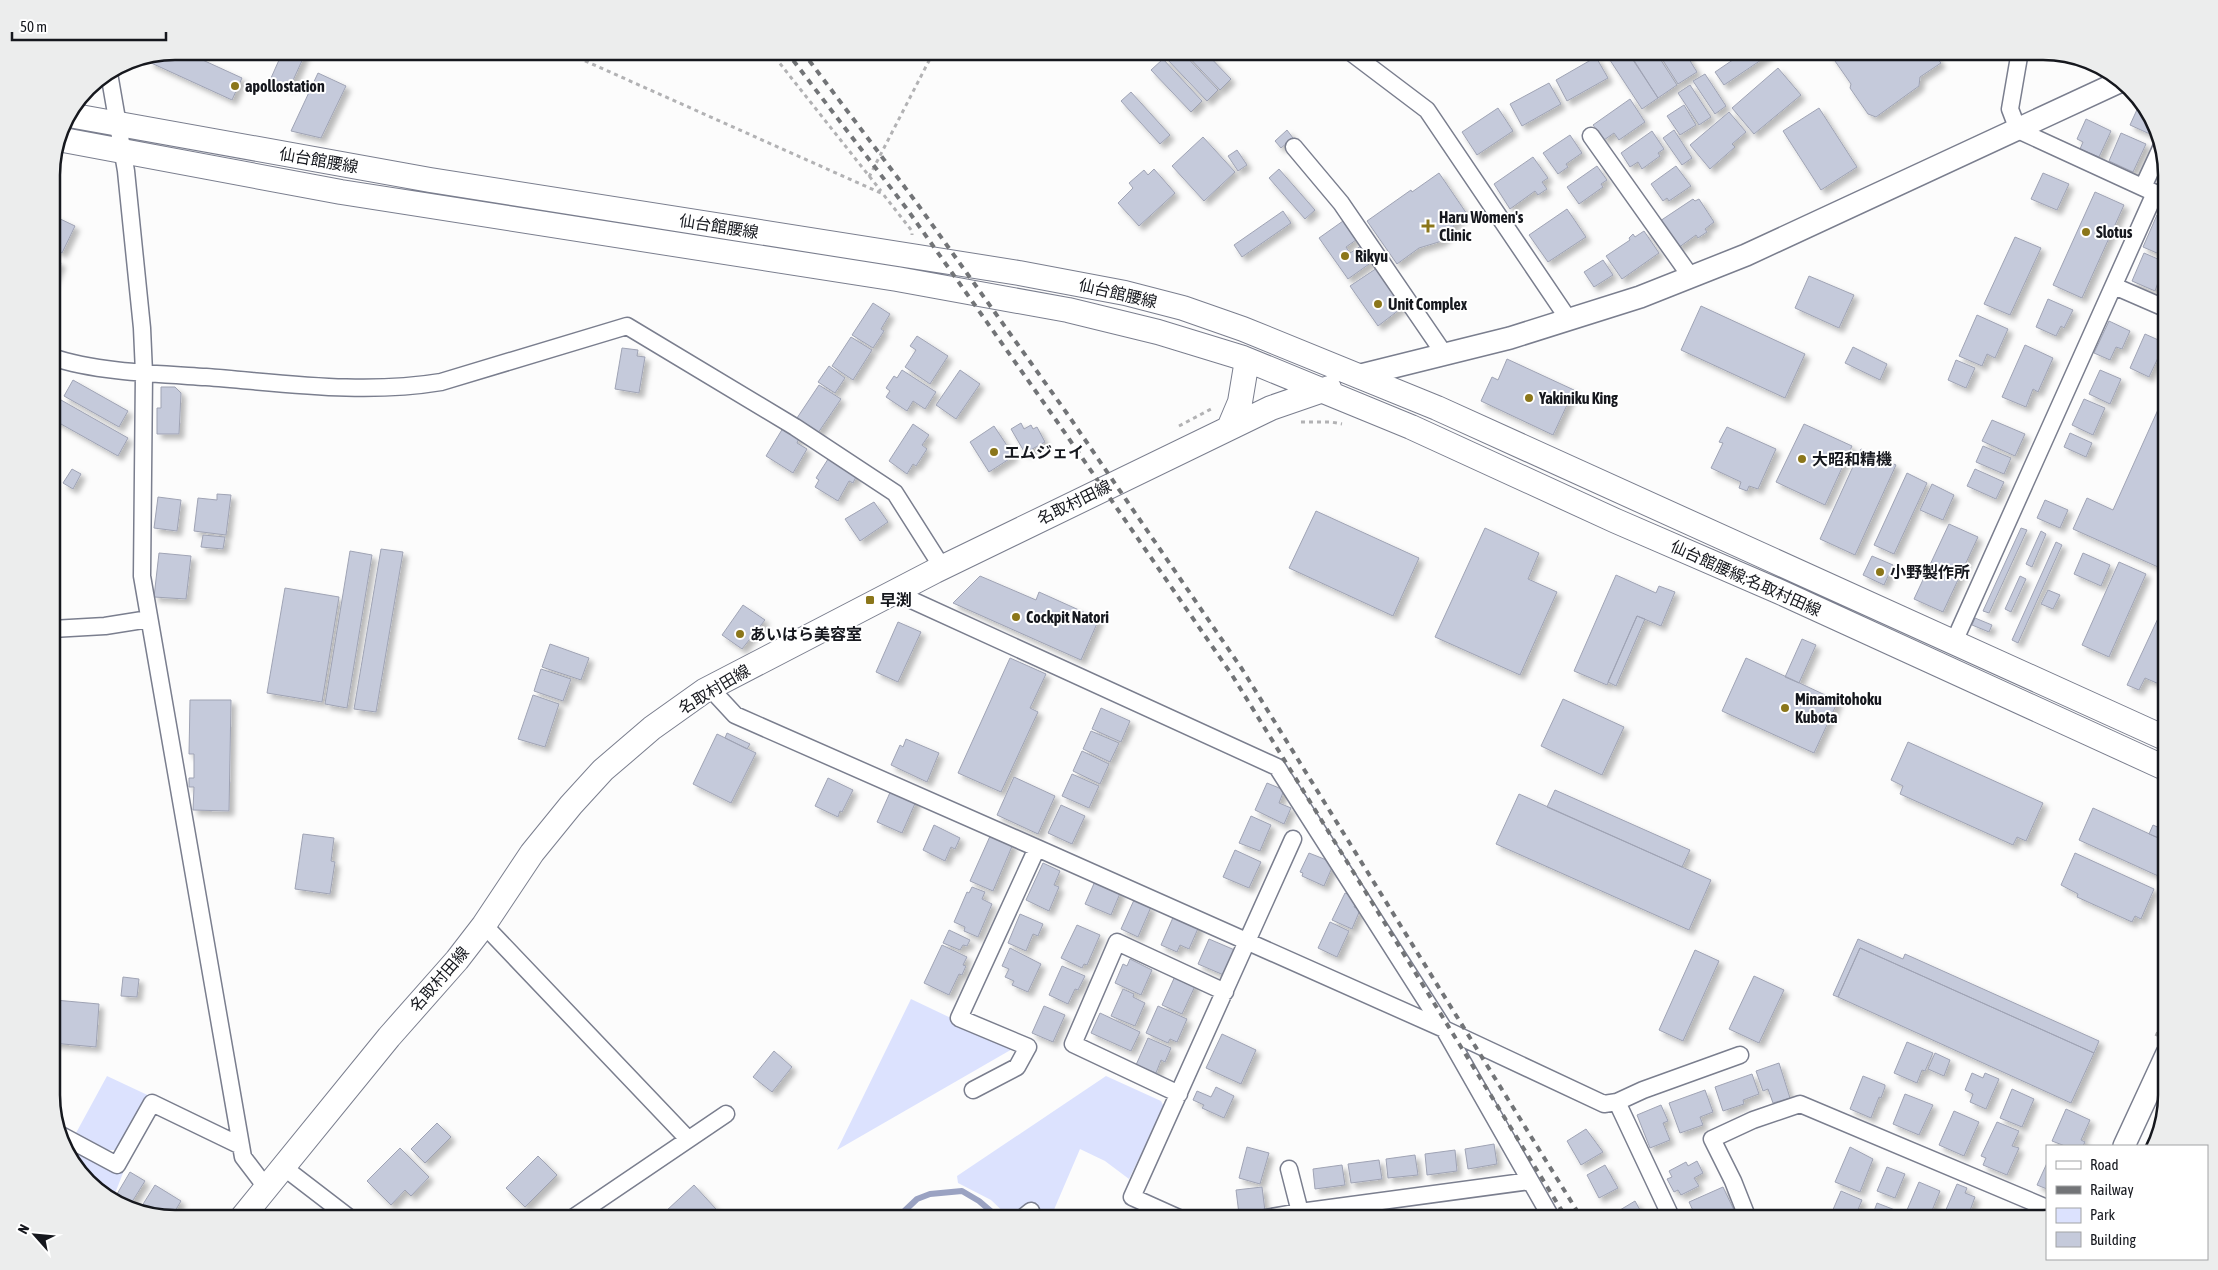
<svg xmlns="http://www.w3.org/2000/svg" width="2218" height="1270" font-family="'Asap Condensed','Noto Sans JP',sans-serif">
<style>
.green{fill:#dce2fe}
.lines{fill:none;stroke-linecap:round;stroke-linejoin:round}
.stream{stroke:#9aa2c2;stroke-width:6}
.building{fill:#c5cadb;stroke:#9fa3b4;filter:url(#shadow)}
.minor-casing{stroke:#7a7e8e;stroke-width:19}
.tertiary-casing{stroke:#7a7e8e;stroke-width:24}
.secondary-casing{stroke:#7a7e8e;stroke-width:26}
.path{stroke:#b2b2b4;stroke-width:3;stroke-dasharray:4 4;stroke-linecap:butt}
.minor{stroke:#fff;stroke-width:16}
.tertiary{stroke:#fff;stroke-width:21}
.secondary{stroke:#fff;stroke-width:24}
.rail{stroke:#727477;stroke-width:4;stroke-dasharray:6 6;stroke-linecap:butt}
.poi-dot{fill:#8b761a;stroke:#fff;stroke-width:2}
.labels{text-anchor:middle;stroke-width:4;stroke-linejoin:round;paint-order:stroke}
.poi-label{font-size:16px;font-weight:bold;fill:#16181e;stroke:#fff;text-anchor:start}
.street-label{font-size:16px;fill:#16181e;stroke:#fff}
.rim{fill:none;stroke:#16181e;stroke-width:2.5}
</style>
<defs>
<filter id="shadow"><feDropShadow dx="4.5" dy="4.5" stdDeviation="2.5" flood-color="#0004"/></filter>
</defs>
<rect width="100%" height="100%" fill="#fcfcfc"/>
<path class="green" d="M911,999l103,49 -177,102z
M107,1076l49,23 -40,51h-8l-32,-17z
M1106,1076l55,25 3,6 -35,72 -24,-18 -25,-12 -30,70h-39l-20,-19 -33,-17 -1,-7z
M65,1142l58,31 -11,28 -44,-44z"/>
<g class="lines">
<path class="stream" d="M896,1219l21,-20 13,-5 32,-3 17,10 21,18"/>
</g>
<path class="building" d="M175,51h8l59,27 -10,22 -83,-38 3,-6z
M283,51h16l6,3 -15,33 -19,-9z
M1170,51h11l37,39 -11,11 -42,-44z
M1183,51h21l27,28 -11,11z
M1604,51h23l31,47 -16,11z
M1628,51h27l22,34 -19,13z
M1657,51h27l13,21 -19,12z
M1746,51h22l2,3 -46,31 -9,-13z
M1828,51h104l9,12 -21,14 -1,9 -43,31 -8,-3 -18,-26 1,-4z
M1596,57l12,21 -41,23 -11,-21z
M1163,59l39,42 -11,11 -40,-42z
M1778,68l23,27 -47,39 -22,-26z
M318,73l28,13 -25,52 -30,-7z
M1705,74l21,32 -11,8 -22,-33z
M1549,83l12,21 -39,22 -12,-22z
M1690,85l21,32 -12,8 -21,-32z
M1131,92l39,43 -10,9 -39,-43z
M1630,99l15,23 -26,18 -5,-7 -10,7 -11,-15z
M2140,103l10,10 5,16 -3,6 -22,-10z
M1684,105l12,20 -16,10 -13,-19z
M1498,108l15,23 -36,24 -15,-23z
M1819,108l38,59 -36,23 -38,-59z
M1729,112l17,20 -14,12 3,3 -25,22 -20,-24z
M2086,119l25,12 -12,26 -19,-8 3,-7 -6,-3z
M1287,130l6,8 -12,10 -6,-7z
M1674,130l18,28 -10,7 -19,-27z
M1652,131l12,18 -6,4 2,3 -18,13 -4,-7 -8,5 -9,-14z
M2121,133l25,11 -13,28 -24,-11z
M1570,135l12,18 -16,11 2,3 -10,7 -15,-21z
M1203,137l32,35 -31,29 -32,-35z
M1237,150l10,15 -9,6 -10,-15z
M1533,157l15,21 -6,4 5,7 -9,6 -3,-4 -25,18 -16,-25z
M1597,166l10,14 -6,4 2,3 -24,17 -12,-17z
M1676,166l15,20 -22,15 -2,-3 -4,3 -12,-17z
M1154,169l21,24 -36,33 -21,-23 15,-15 -4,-5 15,-13 4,5z
M1279,169l36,41 -10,9 -36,-41z
M1439,173l28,41 -10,7 -9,13 -6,7 -23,7 -22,16 -30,-43 44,-31 1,2z
M2043,173l26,11 -12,26 -26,-11z
M2095,192l29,13 -42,93 -29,-13z
M1693,199l2,2 4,-2 15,23 -9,7 2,3 -9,6 -2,-3 -18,13 -18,-27z
M1567,209l19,28 -38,25 -19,-27z
M1283,211l8,12 -49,34 -8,-12z
M2157,215l10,4 -1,38 -23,-10z
M54,216l21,10 -13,27 -10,-5v-25z
M1343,221l13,19 -10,7 4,6 11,-7 11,16 -24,17 -29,-41z
M1644,231l15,22 -37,26 -16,-23 24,-16 -1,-2 4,-4 2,3z
M2015,237l26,11 -31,67 -26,-11z
M2144,253l23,10v14l-2,2 -5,-2 -5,14 -23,-10z
M52,258l9,5 -9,21z
M1603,260l10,15 -19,12 -10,-15z
M1377,268l26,39 -25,19 -28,-40z
M1809,276l45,19 -15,33 -44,-20z
M2048,299l25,11 -9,18 -3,-2 -5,10 -20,-9z
M873,303l17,11 -9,15 3,2 -11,17 -21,-13z
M1701,306l104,48 -20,44 -104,-48z
M1977,315l31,14 -13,29 -8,-4 -5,12 -23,-10z
M2109,321l21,10 -8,18 -6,-2 -6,13 -16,-7z
M2145,334l20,9 -16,34 -19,-9z
M917,336l31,20 -18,28 -25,-17 11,-17 -6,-4z
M851,337l21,13 -19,30 -21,-14z
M2025,345l28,13 -15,34 -5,-3 -7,18 -24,-10z
M1853,347l34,17 -7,16 -35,-17z
M622,348l16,2 -1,6 8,1 -6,36 -24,-4z
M1507,359l67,31 -21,45 -72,-34 11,-24 6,3z
M1956,360l19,8 -9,20 -18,-8z
M829,366l16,12 -10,15 -17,-11z
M902,370l34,22 -11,17 -12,-8 -6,10 -21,-14 4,-6 -4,-3 8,-12 3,2z
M960,370l20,14 -24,35 -20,-14z
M2100,370l21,9 -11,25 -21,-10z
M73,380l55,31 -9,16 -55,-31z
M819,385l22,14 -23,34 -21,-15z
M161,387h14l6,6 -2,41h-22v-26h4z
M2084,399l21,9 -12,27 -21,-10z
M61,400l67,38 -10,18 -66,-37z
M2161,403l6,2v166l-94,-42 14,-31 26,12z
M1992,420l33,14 -10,22 -33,-15z
M1021,423l3,6 7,-4 2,4 4,-2 8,15 -20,11 -14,-24z
M913,424l16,11 -7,10 5,4 -11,17 -3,-2 -6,10 -18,-13z
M1804,424l48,22 -27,59 -49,-23z
M994,426l20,30 -25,16 -19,-30z
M1727,427l49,22 -18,40 -9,-3 -2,5 -8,-3 2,-6 -30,-14 12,-25 -4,-1z
M783,428l16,10 -2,5 10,6 -14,24 -27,-17z
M2070,433l22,10 -6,14 -22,-10z
M1983,446l28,12 -7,16 -28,-12z
M1861,449l35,16 -41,90 -35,-16z
M830,456l28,17 -5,10 -4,-2 -11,20 -23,-14 4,-7 -3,-2z
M72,469l9,5 -8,15 -10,-6z
M1975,469l29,13 -8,17 -29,-13z
M1907,473l20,10 -33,71 -20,-9z
M1932,484l22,11 -11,25 -23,-10z
M217,494l14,1 -5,40 -32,-4 4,-33 19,2z
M158,497l23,3 -4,31 -23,-3z
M2045,500l23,10 -8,18 -23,-10z
M874,502l14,20 -28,19 -15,-22z
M1316,511l103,47 -26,58 -104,-48z
M1949,524l29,13 -35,75 -29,-13z
M1485,528l54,25 -11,26 29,13 -37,83 -85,-38z
M2021,528l6,2 -38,83 -6,-2z
M2041,531l5,3 -14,33 -6,-3z
M203,535l22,2 -2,12 -22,-2z
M2056,542l6,3 -44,98 -6,-3z
M381,549l22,3 -27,160 -22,-3z
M350,551l22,4 -25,153 -22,-4z
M159,553l32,3 -5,43 -32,-2z
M2083,553l27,12 -9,21 -27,-12z
M1872,556l21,9 -9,20 -21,-10z
M2119,562l27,12 -37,83 -27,-12z
M1616,575l40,18 3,-7 16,6 -14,34 -24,-10 -30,69 -33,-14z
M980,576l56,24 3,-8 60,27 -18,41 -128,-57z
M2020,576l6,3 -15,33 -6,-3z
M285,588l54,9 -17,105 -55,-9z
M2048,590l12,5 -7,14 -12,-5z
M2167,599v86l-1,2 -21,-9 -6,12 -12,-5z
M743,605l22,15 -23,29 -20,-14z
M1637,616l8,3 -29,67 -8,-4z
M1975,618l17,7 -3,7 -17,-7z
M898,622l23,10 -23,50 -22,-10z
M1802,639l14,6 -17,38 -14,-6z
M550,644l39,14 -8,22 -39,-13z
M1010,658l36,16 -16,34 8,4 -37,80 -43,-19z
M1746,658l92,43 -24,52 -92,-42z
M541,669l30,10 -8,22 -29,-10z
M533,695l26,9 -14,43 -27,-8z
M1563,699l61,28 -22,48 -61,-29z
M190,700h41l-2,111 -36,-1 1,-23h-5v-9h5v-24h-5z
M1101,708l29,13 -9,21 -29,-13z
M1091,731l28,12 -9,19 -27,-13z
M727,733l23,11 -3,5 -22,-11z
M717,734l39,19 -25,50 -38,-19z
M906,739l33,14 -12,29 -36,-17 9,-20 3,2z
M1908,742l135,61 -17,38 -9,-4 -4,8 -113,-51 3,-8 -12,-6z
M1082,751l27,13 -9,20 -27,-13z
M1072,774l27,12 -10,22 -27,-12z
M1014,777l41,19 -17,38 -41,-19z
M828,778l25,12 -11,22 -2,-1 -2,6 -23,-11z
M1267,783l17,7 -5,13 12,5 -7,16 -29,-14z
M892,788l25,11 -15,34 -25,-11z
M1555,790l135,60 -8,17 -135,-60z
M1519,794l192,86 -22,50 -193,-86z
M1061,805l24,11 -13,28 -24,-11z
M2093,808l74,34v38l-88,-40z
M1251,816l20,9 -11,26 -21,-8z
M934,825l26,13 -5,11 -4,-2 -6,14 -22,-11z
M2153,825l13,6 -5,8 -12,-5z
M303,834l31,4 -3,23 4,1 -5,32 -35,-5z
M991,834l22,10 -20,47 -23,-10z
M1235,850l26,12 -12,26 -26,-11z
M1309,853l25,10 -10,23 -22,-10 1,-3 -3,-1z
M2075,853l79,36 -13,30 -6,-3 -3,6 -55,-25 1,-3 -17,-9z
M1043,863l17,8 -6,14 5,2 -10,24 -23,-11z
M1096,879l25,12 -10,24 -26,-11z
M972,887l13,5 -3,7 10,5 -14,33 -14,-6 1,-4 -11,-5 13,-30 2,1z
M1345,893l13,5 -4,9 6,3 -8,19 -20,-9z
M1134,900l17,7 -13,30 -17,-8z
M1175,913l25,11 -11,25 -9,-4 -3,7 -16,-7z
M1020,914l23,10 -5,12 -5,-2 -7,17 -18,-8z
M1330,922l19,9 -12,26 -19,-9z
M1077,925l23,10 -13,30 -3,-1 -2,4 -21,-10z
M949,930l21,10 -3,6 -4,-1 -3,5 -17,-7z
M1209,939l28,12 -11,25 -28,-12z
M1858,939l45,20 2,-5 194,87 -5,12 -234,-105 -22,49 -5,-2z
M942,945l25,12 -4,8 3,1 -4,9 -3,-1 -10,21 -25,-12z
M1010,948l31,16 -13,28 -16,-7 2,-4 -9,-4 4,-8 -7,-3z
M1860,948l234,105 -23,50 -233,-106z
M1695,950l24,11 -36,80 -24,-11z
M1130,959l22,11 -11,25 -26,-12 8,-19 4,2z
M1062,966l23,10 -7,14 -3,-1 -7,15 -19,-9z
M1176,974l20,10 -14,30 -20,-9z
M1754,976l30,14 -25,53 -30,-14z
M123,977l16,2 -2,18 -16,-1z
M1123,989l11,5 -1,3 12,6 -10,23 -24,-10z
M55,1000l44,4 -3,43 -44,-4z
M1044,1006l21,9 -12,27 -21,-9z
M1158,1006l29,13 -10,23 -7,-3 -2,4 -22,-10z
M1100,1013l40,19 -9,19 -40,-18z
M1222,1034l34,16 -15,34 -35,-16z
M1148,1038l23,10 -6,14 -4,-2 -5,13 -20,-8z
M1907,1042l26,11 -8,18 -3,-1 -5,13 -23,-10z
M774,1051l18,16 -20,25 -19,-15z
M1935,1053l15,7 -6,16 -16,-7z
M1779,1063l11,35 -17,5 -5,-14 -5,2 -7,-20z
M1972,1073l11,5 2,-5 14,6 -13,30 -16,-7 3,-8 -8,-4z
M1752,1074l7,20 -16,6 1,4 -21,7 -8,-24z
M1863,1076l22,9v2l-4,11 -2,-1 -8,21 -21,-9z
M1216,1087l18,9 -10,22 -22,-10 2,-3 -11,-5 4,-9 14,6z
M2012,1089l22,10 -12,28 -22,-9z
M1705,1090l8,22 -13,5 3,8 -23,8 -11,-30z
M1905,1094l28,11 -14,30 -26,-11z
M1661,1105l7,16 -5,2 7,17 -20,8 -13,-33z
M2066,1109l24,11 -9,20 4,2 -2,4h-18l-13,-5z
M1954,1111l25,11 -15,34 -25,-11z
M1997,1122l22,9 -7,15 7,2 -12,27 -24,-10 3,-7 -5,-2z
M437,1123l14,14 -26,26 -14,-14z
M1586,1129l17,23 -22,13 -14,-24z
M1494,1144l3,20 -29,5 -3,-20z
M1247,1147l22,6 -9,31 -21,-6z
M1850,1147l23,12 -13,33 -25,-10z
M400,1148l29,29 -18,19 -6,-6 -14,15 -24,-24z
M1455,1150l2,21 -30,4 -2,-21z
M1415,1155l3,20 -30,3 -2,-19z
M538,1156l19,19 -32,32 -19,-19z
M1379,1160l3,19 -31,4 -3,-19z
M1697,1161l6,12 -9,5 5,8 -18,9 -3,-5 -4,2 -7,-13 5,-2 -3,-6 17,-9 2,4z
M2047,1163v26l-10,-4z
M1342,1165l3,20 -30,4 -2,-20z
M1605,1165l13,23 -19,10 -12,-23z
M1887,1167l18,7 -10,24 -18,-7z
M130,1172l15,9 -13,21 -15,-8z
M1919,1182l21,9 -11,27 -22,-8z
M1957,1184l10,4 -2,5 10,4 -8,22h-25z
M155,1185l26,16 -10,17 -31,-9z
M694,1185l22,24 -10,10h-34l-6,-8z
M1262,1187l3,24 -26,3 -3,-24z
M1723,1187l11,23 -19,9h-18l-8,-17z
M1841,1191l21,9 -8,19h-25z
M1635,1201l10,18h-27l-3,-6z
M1877,1203l18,7 -2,3 9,4 -1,2h-30z
M185,1211l11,8h-17z
M1994,1211l8,4 -2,4h-16l3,-7 6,3z"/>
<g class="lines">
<defs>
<path id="minor" d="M1349,51l78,59 142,210
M109,73l17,98 16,157 2,45 -2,203 101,581 22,29
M1591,136l100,141
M1294,147l47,56 104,152
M2143,187l18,-39
M2114,286l53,23
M52,357c43,15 107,17 154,20 78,6 157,18 235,5l186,-56 168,101 100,66 47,74
M894,592l383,175 167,262 160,75 13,-2 55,117
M52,629l53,-3 44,-7
M1953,644l202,-451 -137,-63 -8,-21 10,-58
M710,688l25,27 302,133 -78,170 69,29 -11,20 -44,23
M1037,848l407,181 108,190
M484,925l204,214
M1179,1094l-106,-50 44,-102 108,50
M1617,1102l26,-12 97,-35
M61,1135l56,30 35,-62 89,43
M282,1166l69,53
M571,1219l155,-105
M1021,1219l10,-8
M1181,1219l-49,-22 161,-358
M1260,1219l40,-7 -11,-43
M1304,1219l-4,-7 230,-31
M1748,1219l-15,-38 -21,-42 41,-19 47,-16 247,104"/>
<path id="tertiary" d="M1357,376l153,-38 130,-41 106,-42 373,-173
M2124,1146l43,-93"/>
<path id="secondary" d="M69,115l361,65 589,93 106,20 58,15 60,21 194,79 730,331
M58,139l283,53 556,87 171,31 90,22 85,26 168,69 205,94 164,71 387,177
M1229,428l11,-26 7,-42
M241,1219l148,-182 68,-77 27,-35 48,-72 39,-48 32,-35 49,-42 52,-37 231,-120 336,-163 58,-20"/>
</defs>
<use href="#minor" class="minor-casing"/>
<use href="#tertiary" class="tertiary-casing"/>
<use href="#secondary" class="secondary-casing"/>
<path class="path" d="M563,51l320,143 29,37v4
M770,51l111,140
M869,177l65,-126
M1301,422h30l11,2
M1179,426l34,-18
M2156,1036l11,-24"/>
<use href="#minor" class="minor"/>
<use href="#tertiary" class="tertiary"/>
<use href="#secondary" class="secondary"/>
<path class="rail" d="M786,51l121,158 149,211 176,255 335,544
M802,51l114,151 150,210 176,257 340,550"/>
</g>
<g class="poi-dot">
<circle cx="235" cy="86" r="5"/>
<path d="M1425.5 218.5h5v5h5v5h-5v5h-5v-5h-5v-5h5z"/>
<circle cx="2086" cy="232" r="5"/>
<circle cx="1345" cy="256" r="5"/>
<circle cx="1378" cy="304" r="5"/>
<circle cx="1529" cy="398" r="5"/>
<circle cx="994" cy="452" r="5"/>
<circle cx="1802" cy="459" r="5"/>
<circle cx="1880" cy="572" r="5"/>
<rect x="865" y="595" width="10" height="10" rx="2.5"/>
<circle cx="1016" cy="617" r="5"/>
<circle cx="740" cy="634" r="5"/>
<circle cx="1785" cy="708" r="5"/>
</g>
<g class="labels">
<g class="poi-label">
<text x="245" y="92">apollostation</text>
<text x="1439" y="223">Haru Women's<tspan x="1439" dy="18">Clinic</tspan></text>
<text x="2096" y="238">Slotus</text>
<text x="1355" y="262">Rikyu</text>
<text x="1388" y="310">Unit Complex</text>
<text x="1539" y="404">Yakiniku King</text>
<text x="1004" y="458">エムジェイ</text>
<text x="1812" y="465">大昭和精機</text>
<text x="1890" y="578">小野製作所</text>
<text x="880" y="606">早渕</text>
<text x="1026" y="623">Cockpit Natori</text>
<text x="750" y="640">あいはら美容室</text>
<text x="1795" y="705">Minamitohoku<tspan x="1795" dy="18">Kubota</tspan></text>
</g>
<g class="street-label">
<text transform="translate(319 160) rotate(10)" y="6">仙台館腰線</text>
<text transform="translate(719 226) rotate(9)" y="6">仙台館腰線</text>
<text transform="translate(1118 293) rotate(13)" y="6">仙台館腰線</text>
<text transform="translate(1074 502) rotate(-26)" y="6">名取村田線</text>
<text transform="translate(1746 578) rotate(24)" y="6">仙台館腰線;名取村田線</text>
<text transform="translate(714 689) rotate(-31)" y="6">名取村田線</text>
<text transform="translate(439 979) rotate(-49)" y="6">名取村田線</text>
</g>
</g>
<path d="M0 0H2218V1270H0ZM175 60H2043A115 115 0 0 1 2158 175V1095A115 115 0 0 1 2043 1210H175A115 115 0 0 1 60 1095V175A115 115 0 0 1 175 60Z" fill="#eceded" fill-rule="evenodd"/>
<path class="rim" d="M175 60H2043A115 115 0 0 1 2158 175V1095A115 115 0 0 1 2043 1210H175A115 115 0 0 1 60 1095V175A115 115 0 0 1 175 60Z"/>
<rect x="2046" y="1145" width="162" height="115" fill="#ffffff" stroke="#a2a3a5"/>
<rect x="2056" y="1161" width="25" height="8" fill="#ffffff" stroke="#a2a3a5"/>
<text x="2090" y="1170" font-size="15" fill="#16181e">Road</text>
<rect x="2056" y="1186" width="25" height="8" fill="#727477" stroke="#a2a3a5"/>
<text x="2090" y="1195" font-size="15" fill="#16181e">Railway</text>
<rect x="2056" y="1208" width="25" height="15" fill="#dce2fe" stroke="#a2a3a5"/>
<text x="2090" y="1220" font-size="15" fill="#16181e">Park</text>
<rect x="2056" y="1232" width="25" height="15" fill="#c5cadb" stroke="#a2a3a5"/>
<text x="2090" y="1245" font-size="15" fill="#16181e">Building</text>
<g transform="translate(35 1235) rotate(297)" stroke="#ffffff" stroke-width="4" paint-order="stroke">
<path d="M0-4L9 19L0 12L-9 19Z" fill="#16181e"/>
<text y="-8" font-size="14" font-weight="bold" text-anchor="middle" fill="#16181e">N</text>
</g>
<path d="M12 32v8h154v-8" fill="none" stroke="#16181e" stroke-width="2.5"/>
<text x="20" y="32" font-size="15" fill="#16181e" stroke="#ffffff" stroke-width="4" paint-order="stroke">50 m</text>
</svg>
